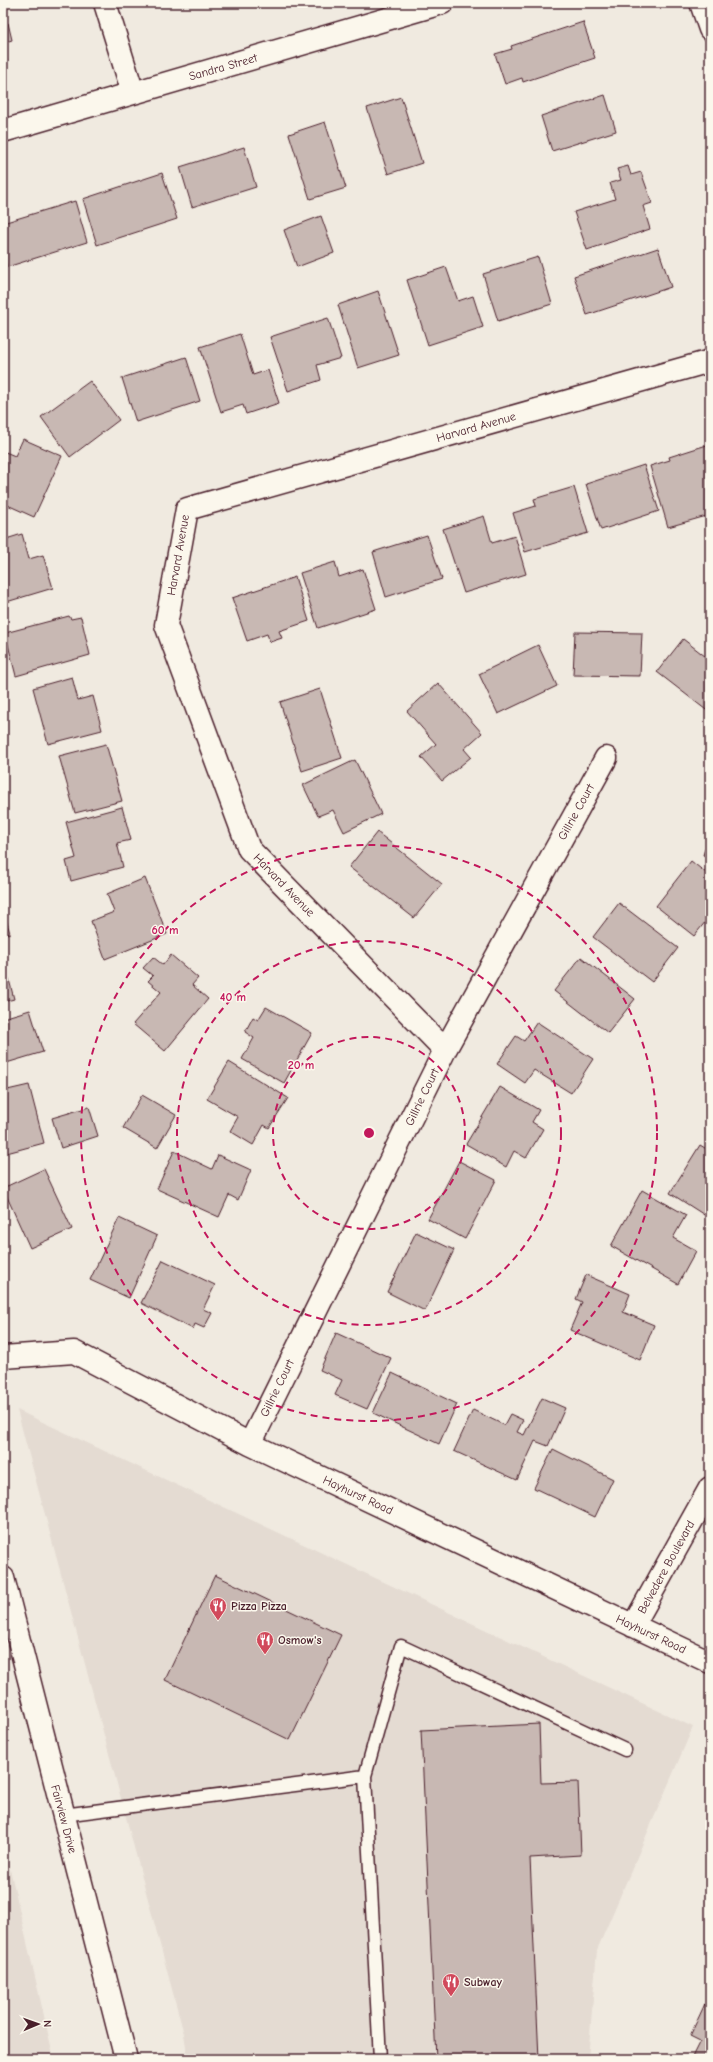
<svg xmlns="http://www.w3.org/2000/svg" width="713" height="2062" font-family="'Comic Neue',sans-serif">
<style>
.built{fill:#e4dbd2}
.building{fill:#c8b8b3;stroke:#4a1f2b}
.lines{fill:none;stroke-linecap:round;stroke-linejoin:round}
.lane-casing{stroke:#4a1f2b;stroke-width:15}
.street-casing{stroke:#4a1f2b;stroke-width:25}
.secondary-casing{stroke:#4a1f2b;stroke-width:25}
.lane{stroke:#fbf7ec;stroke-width:12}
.street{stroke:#fbf7ec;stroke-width:22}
.secondary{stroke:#fbf7ec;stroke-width:22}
.ring{fill:none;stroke:#c2185b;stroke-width:2;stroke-dasharray:7 5}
.labels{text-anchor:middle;stroke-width:3;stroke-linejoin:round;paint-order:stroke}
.street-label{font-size:12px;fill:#4a1f2b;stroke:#fbf7ec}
.poi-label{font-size:12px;font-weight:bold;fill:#4a1f2b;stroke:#fbf7ec;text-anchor:start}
.centre{fill:#c2185b;stroke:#fbf7ec;stroke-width:2}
.ring-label{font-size:12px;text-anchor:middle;font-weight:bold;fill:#c2185b;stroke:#fbf7ec;stroke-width:3;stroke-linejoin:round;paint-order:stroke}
</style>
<rect width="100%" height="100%" fill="#f0eae0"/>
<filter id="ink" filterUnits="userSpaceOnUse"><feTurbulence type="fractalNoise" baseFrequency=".025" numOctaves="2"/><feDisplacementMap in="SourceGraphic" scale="8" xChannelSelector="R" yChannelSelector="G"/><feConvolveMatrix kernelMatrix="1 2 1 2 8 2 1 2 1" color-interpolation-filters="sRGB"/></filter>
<g filter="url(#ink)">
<path class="built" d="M17,1410l676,317 -96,223 -9,109h-400l-4,-25z
M3,1839l51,220h-51z"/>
<path class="building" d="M583,22l12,36 -72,24 -1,-4 -17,6 -10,-30 17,-5 -1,-3z
M8,23l4,17 -9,3v-19z
M3,45l4,16 -4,1z
M605,95l11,36 -64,20 -11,-35z
M401,97l21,66 -34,11 -21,-66z
M325,122l21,66 -36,11 -21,-65z
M244,147l12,40 -64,20 -12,-40z
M628,166l3,9 10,-3 11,31 -9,3 7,23 -63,21 -13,-38 41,-13 -5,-16 11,-3 -4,-11z
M162,173l15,46 -80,26 -14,-46z
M75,201l12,41 -80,25 -4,-13v-31z
M321,216l13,37 -37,14 -13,-37z
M658,248l13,39 -84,28 -13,-39z
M538,257l14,47 -54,17 -15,-47z
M446,267l12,34 15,-5 10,31 -55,18 -21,-65z
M378,291l21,64 -41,13 -20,-63z
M328,318l13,40 -24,7 4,15 -33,11 -18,-54z
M240,334l13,41 15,-5 11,33 -33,11 -3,-9 -22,7 -21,-65z
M186,357l14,44 -64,21 -14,-44z
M90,381l29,39 -49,37 -29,-40z
M23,439l39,17 -28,61 -31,-14v-52l12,5z
M710,444v71l-42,12 -18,-61 20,-6 -1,-3z
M644,465l15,46 -58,19 -15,-46z
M574,487l14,46 -63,19 -12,-39 23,-7 -2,-7z
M484,516l8,27 23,-7 11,38 -62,19 -21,-64z
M22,534l7,25 14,-4 10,33 -50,15v-63z
M427,535l15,44 -56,18 -13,-45z
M335,562l4,15 24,-8 13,40 -58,19 -18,-55z
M295,577l14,44 -30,10 3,7 -12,4 -3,-8 -20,7 -15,-43z
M69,616l2,3 10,-2 9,38 -74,21 -11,-43z
M575,632l67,1 -2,43 -67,-1z
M683,639l27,21v53l-53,-41z
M538,645l19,41 -59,28 -19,-40z
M72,677l6,23 15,-4 9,34 -54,14 -15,-56z
M438,683l44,50 -18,16 7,8 -29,24 -21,-24 15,-13 -29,-33z
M320,689l22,69 -40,13 -22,-69z
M106,744l16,57 -47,12 -16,-57z
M355,760l26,54 -37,18 -11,-22 -15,6 -15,-31z
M122,807l9,33 -14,3 6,24 -52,14 -5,-20 10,-3 -10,-36z
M377,832l65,52 -28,34 -65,-51z
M710,833v24l-7,-2z
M691,861l19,15v40l-16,20 -38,-30z
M145,878l22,56 -62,25 -14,-38 23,-9 -7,-18z
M619,903l59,45 -26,34 -59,-45z
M3,909l7,24 -7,2z
M171,955l27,23 -6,7 16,14 -43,52 -32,-27 28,-32 -13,-11 5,-5 -10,-8 10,-11 10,8z
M3,956l11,43 -11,3z
M581,957l54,42 -27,34 -54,-42z
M266,1007l46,26 -28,50 -42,-24 12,-21 -9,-6 8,-15 5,3z
M30,1010l13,42 -40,12v-46z
M537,1022l56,37 -22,34 -37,-23 -9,13 -28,-19 19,-28 8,5z
M229,1062l59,36 -19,30 -5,-3 -11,20 -23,-14 8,-14 -31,-18z
M29,1085l15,58 -41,11v-63z
M500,1087l39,23 -7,12 11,7 -17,29 -12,-7 -8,16 -40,-23z
M142,1095l34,20 -19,33 -34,-20z
M89,1107l9,29 -37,12 -9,-30z
M700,1145l10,6 -1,67 -39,-25z
M174,1151l38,18 6,-14 33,15 -13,30 -9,-5 -10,22 -62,-28z
M459,1161l37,19 -31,59 -37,-20z
M44,1169l28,60 -42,19 -27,-60z
M642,1190l44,25 -13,23 23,13 -18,33 -67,-38z
M119,1218l38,18 -28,62 -39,-18z
M416,1232l38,18 -29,61 -38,-19z
M163,1260l52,25 -12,24 9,4 -8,15 -9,-4 -2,5 -52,-26z
M586,1275l44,19 -7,18 31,13 -14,35 -70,-30 12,-28 -6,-3z
M336,1333l55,25 -24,51 -32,-14 7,-15 -22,-10z
M392,1373l65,31 -18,40 -66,-31z
M542,1398l23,10 -17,38 -13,-5 -18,39 -63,-29 19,-41 31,15 6,-11 13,6 -6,12 7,3z
M553,1449l60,30 -18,38 -61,-29z
M215,1575l126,60 -51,105 -125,-60z
M539,1724l2,59 37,-1 3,73 -51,3 9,201h-103l-15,-329z
M710,1993v66h-11l-6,-4 7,-14 -10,-5z"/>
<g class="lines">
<defs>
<path id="lane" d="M365,1776l15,283
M63,1815l302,-39 36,-130 224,104"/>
<path id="street" d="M105,3l28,90
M701,3l9,26
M3,131l439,-128
M445,1050l-196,-201 -83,-224 21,-116 523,-148
M3,1357l71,-5 176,92 460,218
M250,1444l195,-394 161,-292
M633,1626l77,-138"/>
<path id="secondary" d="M3,1578l123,481"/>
</defs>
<use href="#lane" class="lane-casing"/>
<use href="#street" class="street-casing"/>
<use href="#secondary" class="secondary-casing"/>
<use href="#lane" class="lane"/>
<use href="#street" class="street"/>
<use href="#secondary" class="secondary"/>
</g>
</g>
<g class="ring">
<circle cx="369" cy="1133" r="96"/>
<circle cx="369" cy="1133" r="192"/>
<circle cx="369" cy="1133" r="288"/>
</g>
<defs>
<symbol id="restaurant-pin" viewBox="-11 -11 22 30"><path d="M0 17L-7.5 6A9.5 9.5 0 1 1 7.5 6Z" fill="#d1495b" stroke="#fbf7ec"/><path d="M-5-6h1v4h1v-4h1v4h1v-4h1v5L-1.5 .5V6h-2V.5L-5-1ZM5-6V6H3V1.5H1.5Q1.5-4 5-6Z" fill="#fff"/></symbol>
</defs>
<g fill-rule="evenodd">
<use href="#restaurant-pin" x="208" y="1596" width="20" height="27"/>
<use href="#restaurant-pin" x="255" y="1630" width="20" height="27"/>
<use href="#restaurant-pin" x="441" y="1972" width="20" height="27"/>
</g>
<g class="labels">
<g class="street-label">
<text transform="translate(223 67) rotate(-16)" y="4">Sandra Street</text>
<text transform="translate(476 427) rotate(-16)" y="4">Harvard Avenue</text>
<text transform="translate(178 555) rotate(-80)" y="4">Harvard Avenue</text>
<text transform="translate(576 812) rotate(-61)" y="4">Gillrie Court</text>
<text transform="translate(284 885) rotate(46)" y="4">Harvard Avenue</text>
<text transform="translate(422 1097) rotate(-64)" y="4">Gillrie Court</text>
<text transform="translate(277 1388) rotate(-64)" y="4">Gillrie Court</text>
<text transform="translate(358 1495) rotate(25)" y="4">Hayhurst Road</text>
<text transform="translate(666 1567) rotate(-61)" y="4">Belvedere Boulevard</text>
<text transform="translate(651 1634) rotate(25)" y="4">Hayhurst Road</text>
<text transform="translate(64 1819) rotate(75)" y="4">Fairview Drive</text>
</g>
<g class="poi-label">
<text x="231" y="1610">Pizza Pizza</text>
<text x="278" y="1644">Osmow's</text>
<text x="464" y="1986">Subway</text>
</g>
</g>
<circle cx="369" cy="1133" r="6" class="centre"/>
<g class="ring-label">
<text x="165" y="934">60 m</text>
<text x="233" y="1001">40 m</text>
<text x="301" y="1069">20 m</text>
</g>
<rect width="713" height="2062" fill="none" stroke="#fbf7ec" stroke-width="16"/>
<rect x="8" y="8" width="697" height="2046" fill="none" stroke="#4a1f2b" stroke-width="1.5" filter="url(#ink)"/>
<g transform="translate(38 2024) rotate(88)" stroke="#fbf7ec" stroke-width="3" paint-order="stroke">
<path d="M0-3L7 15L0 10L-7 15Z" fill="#4a1f2b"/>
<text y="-6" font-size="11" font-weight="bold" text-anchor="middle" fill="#4a1f2b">N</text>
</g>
</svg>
